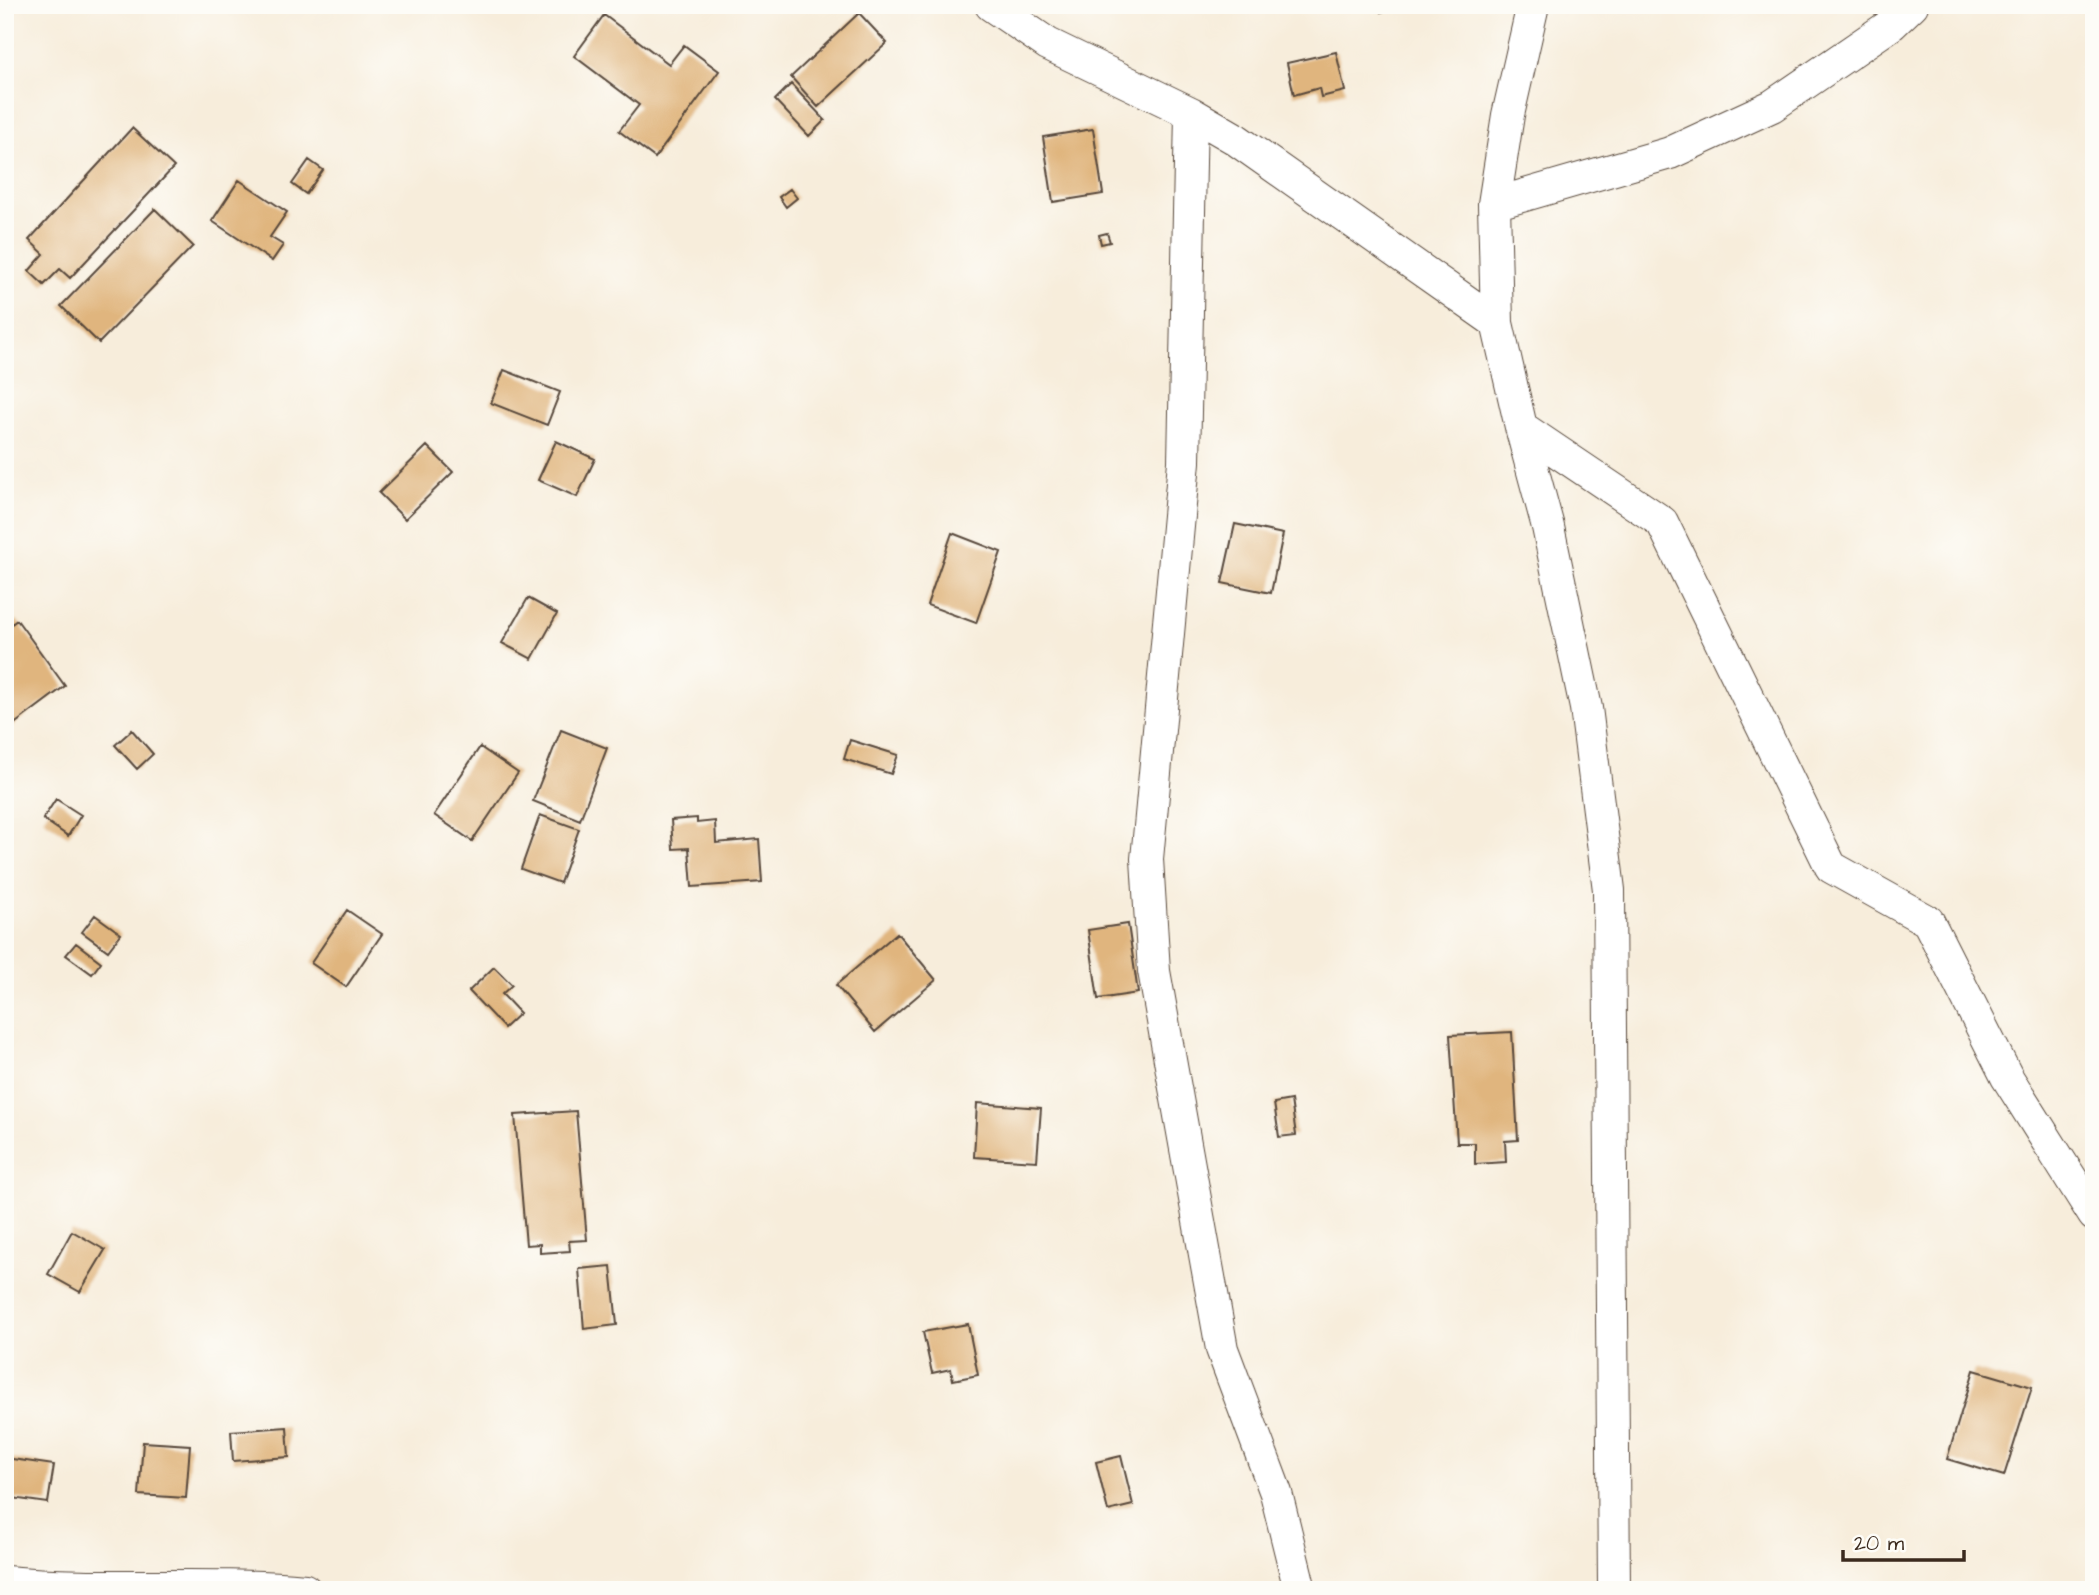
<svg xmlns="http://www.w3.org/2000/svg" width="2099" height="1595" font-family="'Architects Daughter',sans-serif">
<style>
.building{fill:#e0b57e}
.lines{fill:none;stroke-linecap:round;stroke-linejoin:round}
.street-casing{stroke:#57473a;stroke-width:34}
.street{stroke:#fff;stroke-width:32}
</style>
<rect width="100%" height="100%" fill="#fdfcf7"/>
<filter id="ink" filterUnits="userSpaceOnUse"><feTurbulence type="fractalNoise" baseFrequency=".0143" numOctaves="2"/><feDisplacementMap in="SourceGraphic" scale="14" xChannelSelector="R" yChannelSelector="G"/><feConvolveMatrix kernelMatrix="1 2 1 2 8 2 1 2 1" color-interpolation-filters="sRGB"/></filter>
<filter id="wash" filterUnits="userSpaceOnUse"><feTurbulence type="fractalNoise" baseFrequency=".00686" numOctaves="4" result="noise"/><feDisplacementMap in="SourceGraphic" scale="28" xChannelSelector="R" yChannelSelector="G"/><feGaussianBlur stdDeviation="1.57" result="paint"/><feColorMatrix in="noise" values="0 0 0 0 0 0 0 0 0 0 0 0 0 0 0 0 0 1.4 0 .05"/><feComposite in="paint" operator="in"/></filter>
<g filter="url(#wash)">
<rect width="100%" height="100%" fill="#f7eddb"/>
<g id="blocks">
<path class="building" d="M1379,5h22v1l-20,6z
M859,13l28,30 -69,64 -27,-30z
M604,15l65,49 15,-19 35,26 -64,87 -36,-27 20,-26 -65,-49z
M1336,52l9,39 -24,6 -2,-9 -25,7 -7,-32z
M791,84l34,36 -16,16 -34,-36z
M132,128l42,39 -104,111 -10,-9 -16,16 -15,-14 15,-17 -15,-14z
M1093,129l10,65 -50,8 -10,-65z
M309,160l14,10 -17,24 -14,-10z
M239,180l48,32 -17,25 13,8 -11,16 -60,-40z
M790,189l7,9 -11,9 -7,-10z
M155,209l38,37 -94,97 -38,-37z
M1107,233l3,9 -9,2 -2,-9z
M504,370l56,22 -13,33 -56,-22z
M556,441l39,18 -18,38 -39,-17z
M427,446l26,26 -48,47 -26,-26z
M1235,524l48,10 -12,59 -49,-10z
M952,533l49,19 -25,71 -49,-18z
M528,598l29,16 -25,45 -30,-16z
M17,620l48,66 -60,45v-102z
M132,730l21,24 -16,15 -22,-24z
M561,730l46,18 -27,72 -47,-19z
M850,740l48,15 -7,19 -47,-15z
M480,747l38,26 -46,68 -38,-26z
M56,799l25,16 -13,21 -25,-17z
M540,815l39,14 -19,54 -39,-14z
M697,818v5l18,-2 1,22 43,-4 3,43 -70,5 -3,-39 -16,1 -2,-29z
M347,910l35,24 -36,53 -35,-24z
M95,915l26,19 -13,17 -26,-19z
M1128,924l10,69 -40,6 -10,-69z
M897,933l39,47 -61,52 -39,-47z
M76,943l25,19 -9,12 -26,-19z
M494,967l18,18 -10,9 18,19 -16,15 -35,-37z
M1512,1032l6,108 -13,1 1,21 -31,2v-21h-18l-7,-108z
M1291,1100l5,35 -17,2 -5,-34z
M977,1103l64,5 -4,53 -63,-4z
M576,1111l11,129 -18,1 1,10 -30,2v-9l-14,1 -11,-130z
M72,1231l33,19 -25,42 -32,-18z
M611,1266l6,59 -33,4 -5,-60z
M968,1324l10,51 -25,5 -2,-11 -19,4 -9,-41z
M1974,1370l58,17 -28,89 -57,-17z
M287,1427l2,30 -56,4 -2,-30z
M143,1442l47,3 -4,53 -47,-3z
M1121,1456l12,49 -25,6 -12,-49z
M5,1458l49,7 -6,38 -43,-6z"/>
</g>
</g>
<g filter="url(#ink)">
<use href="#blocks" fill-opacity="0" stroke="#57473a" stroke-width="2"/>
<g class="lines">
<defs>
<path id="street" d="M991,5l57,39 143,69 43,25 263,185
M1533,5l-25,110 -14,89 3,119 24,104 27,100 38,181 23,182 5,700
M1191,113l-7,349 -37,397 7,112 68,378 54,144 24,97
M1494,204l176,-51 102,-47 120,-82 20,-19
M1521,427l141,95 169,345 97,54 79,156 87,138
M5,1582c100,9 200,-1 300,8"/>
</defs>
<use href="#street" class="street-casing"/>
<use href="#street" class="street"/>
</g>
</g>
<rect width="2099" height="1595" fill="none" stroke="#fdfcf7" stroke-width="28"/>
<path d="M1843 1550v10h121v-10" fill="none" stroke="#3b2a1e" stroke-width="3.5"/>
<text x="1854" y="1550" font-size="21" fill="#3b2a1e" stroke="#fdfcf7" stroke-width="5" paint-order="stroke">20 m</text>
</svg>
